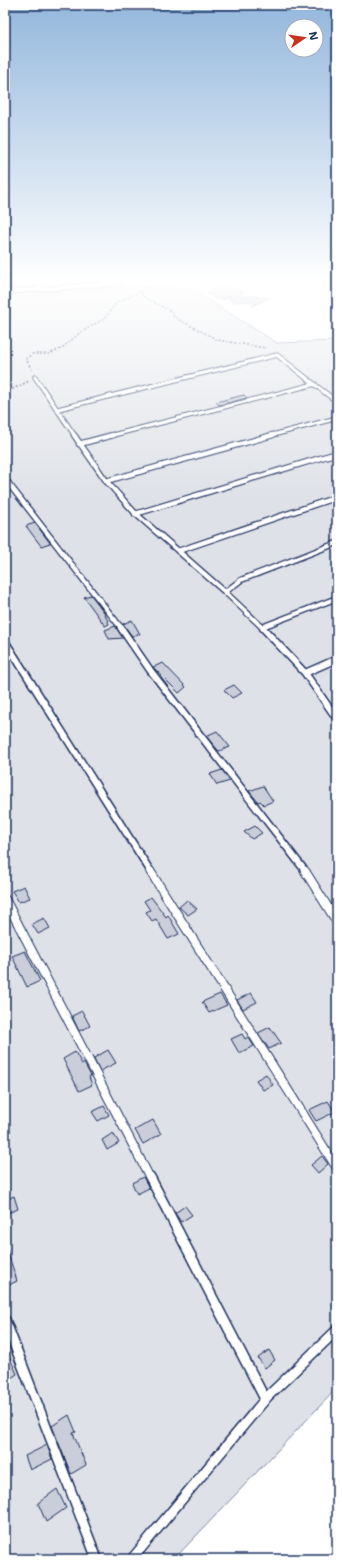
<svg xmlns="http://www.w3.org/2000/svg" width="342" height="1564" font-family="'Shantell Sans',sans-serif">
<style>
.green{fill:#dee1e7;stroke:#7c88a2}
.water{fill:#b5bbca;stroke:#77839f}
.building{fill:#caceda;stroke:#1b2f5e}
.lines{fill:none;stroke-linecap:round;stroke-linejoin:round}
.lane-far4-casing{stroke:#1b2f5e;stroke-width:5.5}
.lane-far3-casing{stroke:#1b2f5e;stroke-width:7}
.lane-far2-casing{stroke:#1b2f5e;stroke-width:9}
.lane-far1-casing{stroke:#1b2f5e;stroke-width:10}
.lane-casing{stroke:#1b2f5e;stroke-width:12}
.street-casing{stroke:#1b2f5e;stroke-width:3}
.path{stroke:#1b2f5e;stroke-width:1.5;stroke-dasharray:2 2;stroke-linecap:butt}
.lane-far4{stroke:#fff;stroke-width:3.5}
.lane-far3{stroke:#fff;stroke-width:4.5}
.lane-far2{stroke:#fff;stroke-width:6}
.lane-far1{stroke:#fff;stroke-width:8}
.lane{stroke:#fff;stroke-width:9}
.street{fill:#fff;fill-rule:evenodd}
</style>
<rect width="100%" height="100%" fill="#fff"/>
<filter id="ink" filterUnits="userSpaceOnUse"><feTurbulence type="fractalNoise" baseFrequency=".025" numOctaves="2"/><feDisplacementMap in="SourceGraphic" scale="8" xChannelSelector="R" yChannelSelector="G"/><feConvolveMatrix kernelMatrix="1 2 1 2 8 2 1 2 1" color-interpolation-filters="sRGB"/></filter>
<g filter="url(#ink)">
<path class="green" d="M135,287l54,1 88,55 60,-2v1047l-163,171h-169v-1261z"/>
<path class="water" d="M230,287l14,5 -4,4 6,1 2,-2 21,3 -17,8 3,-2 -1,-3 -19,1 -5,-2v-3h-3v2h-13l-2,-4 -6,-1c6,-6 15,-5 24,-7z"/>
<path class="building" d="M244,395l3,3 -28,7 -3,-3z
M35,523l15,20 -9,3 -15,-20z
M91,595l13,17 5,12 -4,2 -21,-29z
M132,620l8,14 -8,2 -9,-12z
M115,626l8,12 -14,1 -4,-9z
M163,663l23,24 -7,6 -26,-26z
M234,685l8,8 -10,5 -8,-8z
M217,731l13,16 -11,4 -2,-2 -11,-13z
M222,770l8,11 -13,4 -7,-11z
M263,786l10,15 -9,4 -4,-4 -2,1 -9,-11z
M255,826l7,7 -10,6 -8,-7z
M24,886l6,12 -11,4 -7,-11z
M151,897l15,20 2,-2 11,19 -11,5 -12,-20 -4,2 -6,-9 4,-2 -6,-9z
M187,900l10,9 -9,6 -9,-8z
M44,918l6,10 -12,6 -6,-10z
M25,951l15,30 -13,6 -15,-31z
M251,993l6,9 -14,7 -6,-9z
M220,994l7,11 -18,8 -7,-11z
M82,1011l8,15 -11,5 -7,-15z
M270,1027l11,16 -12,6 -11,-16z
M242,1034l3,5 3,-2 6,9 -15,7 -8,-14z
M108,1050l8,13 -16,8 -6,-13z
M75,1052l7,12 2,-1 7,13 -2,1 3,8 -13,6 -16,-32z
M266,1074l7,11 -10,5 -7,-10z
M328,1101l7,11 -19,9 -7,-11z
M104,1106l5,9 -11,6 -6,-9z
M153,1120l8,14 -18,10 -8,-14z
M113,1133l6,10 -12,7 -5,-10z
M322,1156l6,8 -10,9 -7,-8z
M143,1177l6,11 -12,6 -5,-11z
M14,1196l4,13 -13,5v-14z
M185,1206l7,9 -11,7 -6,-9z
M5,1250h2l10,31 -12,6z
M5,1347l12,27 -12,8z
M269,1350l6,10 -10,8 -7,-10z
M69,1415l7,17 -3,1 13,32 -15,9 -19,-48z
M47,1445l5,14 -22,11 -5,-14z
M57,1489l9,19 -20,14 -8,-19z"/>
<g class="lines">
<defs>
<path id="lane-far4" d="M39,283l1,6
M35,377l40,59
M58,409l219,-54 60,47
M109,436l206,-52
M269,436l68,-18"/>
<path id="lane-far3" d="M74,435l33,47 29,32 89,78
M79,444l34,-9
M5,479l117,150
M106,481l167,-46
M135,514l202,-61
M178,551l159,-54
M262,627l-37,-35 16,-12 96,-37
M264,629l-2,-2 75,-29"/>
<path id="lane-far2" d="M121,628l29,42 156,202
M263,628l42,45 32,-14
M5,641l146,231
M305,673l32,46"/>
<path id="lane-far1" d="M150,871l187,297
M305,871l32,51
M5,899l145,279"/>
<path id="lane" d="M150,1177l115,222
M5,1320l92,239
M132,1559l135,-162 70,-67"/>
<path id="street" d="M92,283h31l-3,2 -115,9v-4z"/>
</defs>
<use href="#lane-far4" class="lane-far4-casing"/>
<use href="#lane-far3" class="lane-far3-casing"/>
<use href="#lane-far2" class="lane-far2-casing"/>
<use href="#lane-far1" class="lane-far1-casing"/>
<use href="#lane" class="lane-casing"/>
<use href="#street" class="street-casing"/>
<path class="path" d="M144,283v4l-4,5 4,5 28,15 2,5 44,23 48,8
M32,370l-6,-11 6,-5h16l13,-5 20,-17 23,-13 13,-17 23,-10
M5,393l24,-12"/>
<use href="#lane-far4" class="lane-far4"/>
<use href="#lane-far3" class="lane-far3"/>
<use href="#lane-far2" class="lane-far2"/>
<use href="#lane-far1" class="lane-far1"/>
<use href="#lane" class="lane"/>
<use href="#street" class="street"/>
</g>
</g>
<linearGradient id="sky" x2="0" y2="1"><stop stop-color="#93b7dc"/><stop offset="0.56" stop-color="#fff"/><stop offset="1" stop-color="#fff" stop-opacity="0"/></linearGradient>
<rect width="342" height="502" fill="url(#sky)"/>
<rect width="342" height="1564" fill="none" stroke="#fff" stroke-width="20"/>
<rect x="10" y="10" width="322" height="1544" fill="none" stroke="#1b2f5e" stroke-width="1.5" filter="url(#ink)"/>
<g transform="translate(304 38) rotate(77)"><circle r="19" fill="#ffffff" stroke="#a4acbf"/>
<path d="M0-3L7 15L0 10L-7 15Z" fill="#c8321e"/>
<text y="-6" font-size="11" font-weight="bold" text-anchor="middle" fill="#1b2f5e">N</text>
</g>
</svg>
